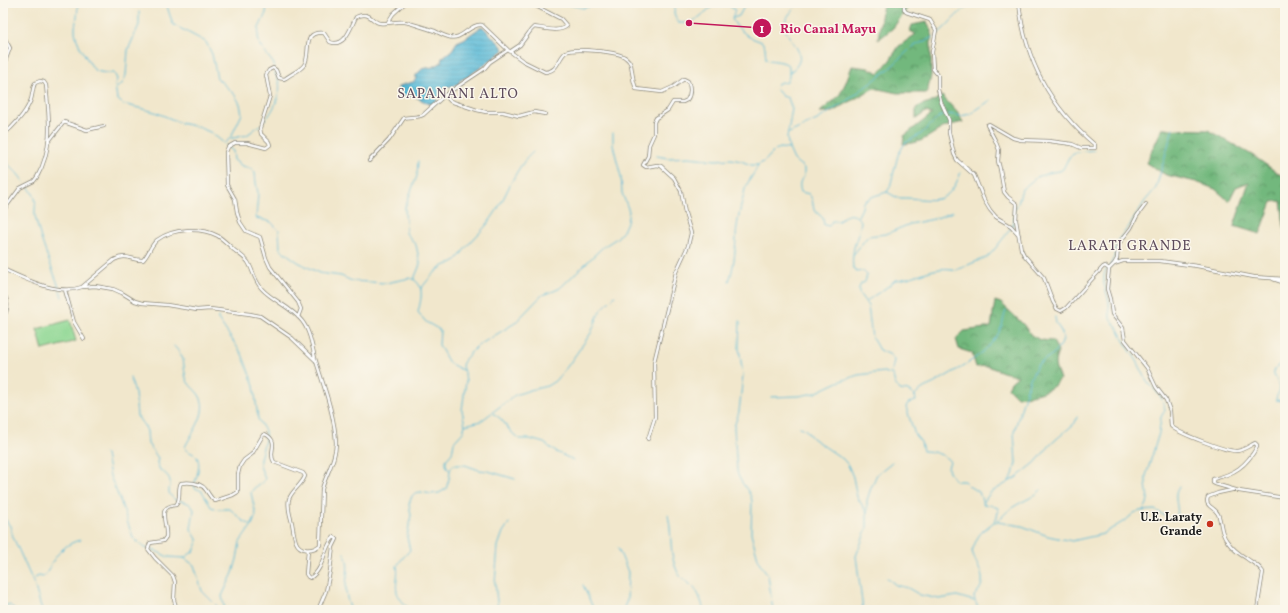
<svg xmlns="http://www.w3.org/2000/svg" width="1288" height="613" font-family="Vollkorn,serif">
<style>
.forest{fill:url(#forest-crowns);stroke:#476a4c}
.pitch{fill:#8ed793;stroke:#557a58}
.water{fill:url(#water-rules);stroke:#3a6a7a}
.lines{fill:none;stroke-linecap:round;stroke-linejoin:round}
.stream{stroke:#58b9d7;stroke-width:1}
.minor-casing{stroke:#868274;stroke-width:4}
.minor{stroke:#fff;stroke-width:2.5}
.poi-dot{fill:#c8321e;stroke:#fbf7ec;stroke-width:1.5}
.labels{text-anchor:middle;stroke-width:3;stroke-linejoin:round;paint-order:stroke}
.poi-label{font-size:12px;font-weight:bold;fill:#1c1c1c;stroke:#fbf7ec;text-anchor:end}
.quarter-label{font-size:14px;letter-spacing:1px;fill:#5d4b5b;stroke:#fbf7ec}
.leader{fill:none;stroke:#c2185b;stroke-width:1.5}
.callout-dot{fill:#c2185b;stroke:#fbf7ec;stroke-width:1.5}
.mark-label{font-size:12px;text-anchor:middle;font-weight:bold;fill:#fff}
.callout-label{font-size:13px;text-anchor:middle;font-weight:bold;fill:#c2185b;stroke:#fbf7ec;stroke-width:3;stroke-linejoin:round;paint-order:stroke}
</style>
<defs>
<pattern id="forest-crowns" width="20" height="18" patternUnits="userSpaceOnUse"><rect width="20" height="18" fill="#72b87d"/><path d="M2 6a3 3 0 1 1 6 0M12 15a3 3 0 1 1 6 0" fill="none" stroke="#5d9566"/></pattern>
<pattern id="water-rules" width="6" height="5" patternUnits="userSpaceOnUse"><rect width="6" height="5" fill="#58b9d7"/><path d="M0 2.5h6" fill="none" stroke="#4c9eb8"/></pattern>
</defs>
<rect width="100%" height="100%" fill="#fbf7ec"/>
<filter id="ink" filterUnits="userSpaceOnUse"><feTurbulence type="fractalNoise" baseFrequency=".025" numOctaves="2"/><feDisplacementMap in="SourceGraphic" scale="8" xChannelSelector="R" yChannelSelector="G"/><feConvolveMatrix kernelMatrix="1 2 1 2 8 2 1 2 1" color-interpolation-filters="sRGB"/></filter>
<filter id="wash" filterUnits="userSpaceOnUse"><feTurbulence type="fractalNoise" baseFrequency=".012" numOctaves="4" result="noise"/><feDisplacementMap in="SourceGraphic" scale="16" xChannelSelector="R" yChannelSelector="G"/><feGaussianBlur stdDeviation="0.9" result="paint"/><feColorMatrix in="noise" values="0 0 0 0 0 0 0 0 0 0 0 0 0 0 0 0 0 1.4 0 .05"/><feComposite in="paint" operator="in"/></filter>
<g filter="url(#wash)">
<rect width="100%" height="100%" fill="#f1e7cc"/>
<path class="forest" d="M883,3h25l1,3 -16,22 -15,12z
M927,22l5,9 -1,10v35l-4,17h-30l-23,-5 -42,24h-12l19,-16 7,-14 6,-16 16,2 11,5 11,-13 9,-14 17,-12 -6,-3 2,-6z
M942,96l15,16 6,10c-7,2 -16,3 -22,7 -16,9 -18,14 -38,15l1,-8 28,-22 -6,-2 -10,7v-11l10,-5 2,1z
M1162,129l46,1 44,25 33,23v57l-4,-34 -9,1 -12,32 -26,-8 15,-44 -13,5 -7,14 -14,-12 -19,-7 -30,-7 -20,-12z
M995,301l6,2 22,21 8,11 9,5 13,1 5,11c-5,12 -3,16 2,27 -9,14 -28,16 -43,18l-9,-9 3,-6 7,-6 -15,-4 -16,-6 -11,1 -4,-14 -13,-4 -3,-10 8,-8 27,-4z"/>
<path class="pitch" d="M70,320l6,21 -33,9 -6,-21z"/>
<path class="water" d="M481,27h2l17,17 4,6 -25,19 -4,2 -5,5 -10,4 -2,5 -13,2 -5,9 -3,2 -1,4 -3,2h-4l-15,-8 -15,2 -1,-10 1,-2 14,-4 3,-3v-4l6,-6 11,-2 8,-4 1,-5 10,-8 5,-8 7,-3z"/>
<g class="lines">
<path class="stream" d="M77,3c2,9 -1,16 -2,25 -1,13 13,32 20,43l11,2h8l3,6 -2,6 2,14 6,5 32,8 26,11 17,4 14,6 21,18 1,9 8,6 10,3 3,4 1,10 2,10 -2,25 15,4 8,8 1,19 18,13 21,11 22,3 11,5 34,2 24,-5c16,5 11,22 8,34l8,10 14,8 -1,15 10,18 15,8 2,10 -4,29 3,15 -2,7 -9,10 -2,11 -6,7v5l4,6 -1,8 -3,10 -7,4 -8,1 -10,-2 -6,1 -3,3 -3,8 2,11 -4,22 3,13 -9,10 -4,6c2,9 -2,17 0,26 2,8 9,12 12,18
M166,3l6,19 2,3 32,17 6,12 5,24 18,17 5,9 2,10 -11,23
M267,3l-1,10 -7,15 -1,9 2,9 14,18v3
M564,3l2,1 17,4 21,-5
M676,3l-2,10 4,10c3,0 7,0 10,0 12,-3 20,-16 31,-20
M725,3l10,7 -3,9 5,8 12,10 13,5 3,5 1,12c8,3 17,1 23,7v11l-3,6 -5,-1 -4,2 -1,5 6,7 6,2 4,11 -5,29 2,11 5,11 10,8v8c-5,6 -5,9 -3,16l8,2 3,5 2,11 9,8 1,7 5,1 3,-5h7c7,-8 15,-9 22,0 -1,12 -8,23 -8,35 -1,4 0,9 0,13l4,3 6,-1 4,4 -2,7 -4,2 -2,4v5l9,13 4,32 7,12 12,5 3,5 -2,11 3,13 5,6 8,1 7,5 1,5 -8,2 -2,4 9,28 6,7 2,9c9,0 22,3 27,11 -5,8 1,12 6,19h8l6,6 9,5 4,12 7,1 8,3c0,15 -6,14 -15,23 -6,5 -8,13 -11,20 5,18 19,29 2,45 0,6 4,8 4,14
M733,18l6,-2 7,-13
M936,35c13,-9 20,-23 34,-29
M789,73c24,-17 1,-29 -6,-48l5,-9 10,-13
M115,89l8,-6 3,-8 2,-25 11,-25v-13
M948,114l13,2 9,-2 21,-14
M264,121c8,-7 18,-27 15,-39 -1,-4 -4,-7 -5,-12
M789,133l28,-13 28,-18 44,-33 23,-22 21,-10
M225,143l4,-4 18,-4 13,-10
M657,156l11,2 21,-1 26,3 16,-1 10,2 10,4h7l7,-4 10,-11 5,-2 9,1
M3,159l14,14 7,9
M29,188c12,14 3,18 7,32 5,23 15,45 23,67
M887,192l7,4 6,2c30,-1 47,13 61,-26
M1018,203l4,-14 15,-12 15,-5 8,-1 3,-2 6,-12 8,-5 17,-2
M858,216l4,-8 1,-6 11,-6 13,-4 3,-5 8,-32 7,-12 16,-9 18,-17 6,-2
M853,255l15,-19 18,-2 24,-10 24,-5 19,-7
M414,279l5,-12 1,-4 -4,-18 -10,-12 -1,-26 12,-31 1,-15
M729,281c5,-14 6,-28 7,-43 0,-14 6,-35 9,-49 3,-9 10,-15 13,-24
M421,289c5,-7 13,-17 21,-22 4,-3 9,-3 13,-6 6,-5 9,-12 14,-17 7,-8 16,-16 22,-25 16,-21 22,-50 42,-67
M60,290l2,7
M867,301c9,-8 20,-12 28,-21 21,-1 40,-16 61,-10 10,-4 20,-9 30,-12 4,-2 25,-29 27,-34 3,-6 -2,-10 3,-19
M218,317v2l24,35 12,32 4,33 7,12v9l-5,19v7l5,13c-4,7 -11,6 -14,14l5,22 -4,10 -12,17 -3,17 -4,14 -11,23 3,14
M740,321l-1,27 4,27 -4,37 -5,15 3,44c2,12 13,18 15,30l-1,32 8,29 9,13 5,35
M1285,340c-6,7 -1,13 -4,21 -2,5 -8,8 -7,14 2,5 6,9 6,14 -1,5 -4,6 -4,11l6,1 3,3
M174,346c13,14 8,16 12,32 2,7 9,11 13,17 11,17 -7,37 -14,52 2,5 6,5 10,8 8,7 1,22 -1,31l1,2 7,3 9,16 7,2h12l13,12 8,4
M463,370l-1,-5 3,-6 11,-12 39,-24 27,-28 12,-4 6,-3 43,-41 14,-9 6,-7 4,-9 2,-11 -7,-18 -1,-16 -8,-32v-12
M130,378l5,15 2,23 8,11 2,4 1,13 10,14 -1,5 3,7c19,11 4,18 11,26 7,9 17,1 23,14l-3,19 6,10v6l-3,6 -10,7
M915,396c9,-11 12,-8 23,-15 23,-14 53,-28 64,-55 1,-5 2,-10 4,-15
M771,397l28,-1 16,-3 23,-11 20,-7 26,-3 9,3
M493,413l8,6 10,13 8,7h11l14,4 12,9 17,8
M465,425l16,-4 34,-26 15,-5 17,-4 8,-5 12,-14 24,-34 9,-22 15,-15
M799,427l6,2 7,9 31,21 5,6 5,12 4,20 10,16
M104,453l2,2 4,21 10,24 13,38 12,10 9,2 14,7 16,1 10,7 8,26 19,19
M450,470l3,-5h12l14,5 9,1 27,8
M1009,481l4,-6 3,-12 -2,-31 16,-53 7,-14 16,-11 8,-9 2,-6 -1,-6 -6,-10 -1,-6
M983,503l7,-10 27,-16 18,-14 17,-20 23,-20 2,-6
M1143,511l4,-7 1,-5 -2,-15v-8l13,-43 2,-16 4,-7 -1,-4 -3,-9 -14,-16 -10,-20 -13,-20 -6,-12 -8,-11 -1,-17 -5,-17v-8l1,-5 8,-9 3,-14 2,-8 12,-15 15,-24 11,-13 17,-60
M668,515c5,21 0,38 10,58 3,6 9,8 14,13 7,6 9,15 12,24
M3,516l7,10 3,11 21,47 8,26
M997,521c5,-3 8,-8 12,-11 10,-8 23,-11 32,-20
M995,522h3l24,4 26,10 24,5 31,-7 23,-14 8,-7 5,-2 16,-1 17,10c10,-5 3,-16 4,-25 0,-3 2,-6 3,-9
M618,548l10,24 -1,28 -4,10
M344,553c7,11 2,23 2,35 0,8 2,15 5,22
M887,578l9,7 12,3 12,7 19,4 18,-3 17,5
M33,581l2,-3 4,-2 4,1c5,-4 5,-8 8,-13 7,-12 16,-21 29,-24
M583,585l11,25
M3,605h7l5,5
M498,610l-3,-27 3,-37 5,-14 6,-9
M863,610l-7,-54 11,-28v-28l4,-12 6,-14 15,-12"/>
</g>
</g>
<g filter="url(#ink)">
<g class="lines">
<defs>
<path id="minor" d="M904,3v6l2,3 24,8 6,10 -4,22 1,17 5,6v14l3,13 8,18v13l5,21 3,6 17,15 10,25 6,10 6,7 15,9 8,9
M1019,3c6,58 32,105 76,142v3h-14l-9,-4 -23,-3 -28,-1 -8,-2 -24,-14 -2,1 8,15 4,10 -1,11 2,8 4,23 4,5 9,7 -1,16 5,29 3,6 20,23 9,24 4,7 4,2 5,-3 37,-41 2,-1 4,3
M388,22l5,-8 12,-11
M3,35l7,13 -7,19
M511,51l9,-6 11,-15 3,-3c10,1 25,6 33,-1l-6,-7 -31,-16
M445,95l5,6 27,9 9,2h17l16,4 15,-4 11,2
M3,135c10,-8 22,-21 27,-33 3,-6 2,-13 5,-19l5,-2 4,1 2,3c3,32 8,62 -9,92l-3,4 -14,7 -17,23
M49,141l15,-19 23,8 17,-4
M369,161l20,-21 15,-22c7,-2 14,0 19,-3l22,-20 39,-26 6,-7 18,-12
M1114,264l3,-5 1,-12 2,-5 11,-14 6,-12 9,-12
M3,269c22,10 55,27 79,18l32,-27c13,-7 18,1 29,0 6,-6 7,-14 14,-20 16,-12 44,-13 61,-4 6,4 11,9 16,14 5,4 10,7 14,12 5,8 6,18 14,27 11,12 29,18 40,32 8,10 10,25 13,37 8,26 20,58 21,85 0,17 -10,31 -14,46l-2,56c-7,6 -20,7 -24,-3 -2,-6 -3,-13 -4,-19 -2,-8 -5,-16 -3,-24 3,-9 13,-14 16,-23l-2,-3 -29,-11c-7,-10 7,-20 -9,-28l-2,1 -11,19 -8,6 -4,6 -2,8v18l-5,3 -18,6c-5,-3 -6,-7 -9,-11 -5,-7 -16,-8 -25,-7 -4,6 1,15 -5,22 -21,1 -8,19 -10,32l-3,4 -13,2 -2,6 7,9 18,18 2,6 -1,18 3,10
M1273,279l12,4
M1285,279l-31,-2 -57,-11 -37,-5h-37l-9,3 -5,5 -2,20 3,10 2,15 11,14 2,12 22,28 9,19 10,13 4,11 1,15 1,1c8,7 56,25 65,24 7,-1 12,-5 18,-8l2,2v2c-11,19 -22,27 -44,32v4l2,1 24,7 46,7
M83,287l12,-1 18,3 9,4 13,8 7,2 25,2 30,5 13,-1 40,5 10,2 32,22 23,22
M65,290l9,32 10,17
M3,293c6,8 5,17 0,25
M298,317l3,-8 -3,-7 -28,-35 -4,-9 -6,-21 -14,-6 -6,-9 -3,-10 -2,-13 -8,-14 -1,-33 2,-5 7,-4h12l19,5 4,-3 -1,-3 -8,-8 -1,-6 10,-32 -4,-21 3,-5 4,-2 3,2 3,8 5,1 2,-1c5,-4 15,-8 18,-13 8,-10 -4,-35 20,-32l6,9c15,6 21,-15 26,-25 15,-7 16,6 24,6 8,1 16,-2 25,-1 9,2 20,6 30,9 4,2 9,5 14,6 13,4 21,-14 33,-12l26,25 15,11 22,11c14,-1 13,-14 21,-20 8,-4 53,-1 60,6 7,5 5,12 7,19 0,4 2,8 3,12l26,3 11,-5 11,-8 4,2c3,7 3,13 -1,19l-4,2h-10l-5,8 -12,8 -2,4v12l-5,11 -1,11 -5,9 3,2 11,-2 4,1 13,12 7,13 4,22 6,20 -3,13 -12,26 -22,90 1,55 -7,22
M1232,490l-14,3 -10,4c-4,10 7,10 10,17 4,9 2,19 9,27 5,7 12,13 19,17 6,5 12,6 17,14l-6,38
M308,550l-2,24 2,3 2,1c15,-9 13,-31 24,-41l3,2 -4,8 -3,24 -4,20 -8,19"/>
</defs>
<use href="#minor" class="minor-casing"/>
<use href="#minor" class="minor"/>
</g>
</g>
<circle class="poi-dot" cx="1210" cy="524" r="4"/>
<g class="labels">
<g class="poi-label">
<text x="1202" y="521">U.E. Laraty<tspan x="1202" dy="14">Grande</tspan></text>
</g>
<g class="quarter-label">
<text x="458" y="98">SAPANANI ALTO</text>
<text x="1130" y="250">LARATI GRANDE</text>
</g>
</g>
<path class="leader" d="M689 23L762 28"/>
<g class="callout-dot">
<circle cx="689" cy="23" r="4"/>
<circle cx="762" cy="28" r="10"/>
</g>
<g class="mark-label">
<text x="762" y="33">1</text>
</g>
<g class="callout-label">
<text x="828" y="33">Rio Canal Mayu</text>
</g>
<rect width="1288" height="613" fill="none" stroke="#fbf7ec" stroke-width="16"/>
</svg>
